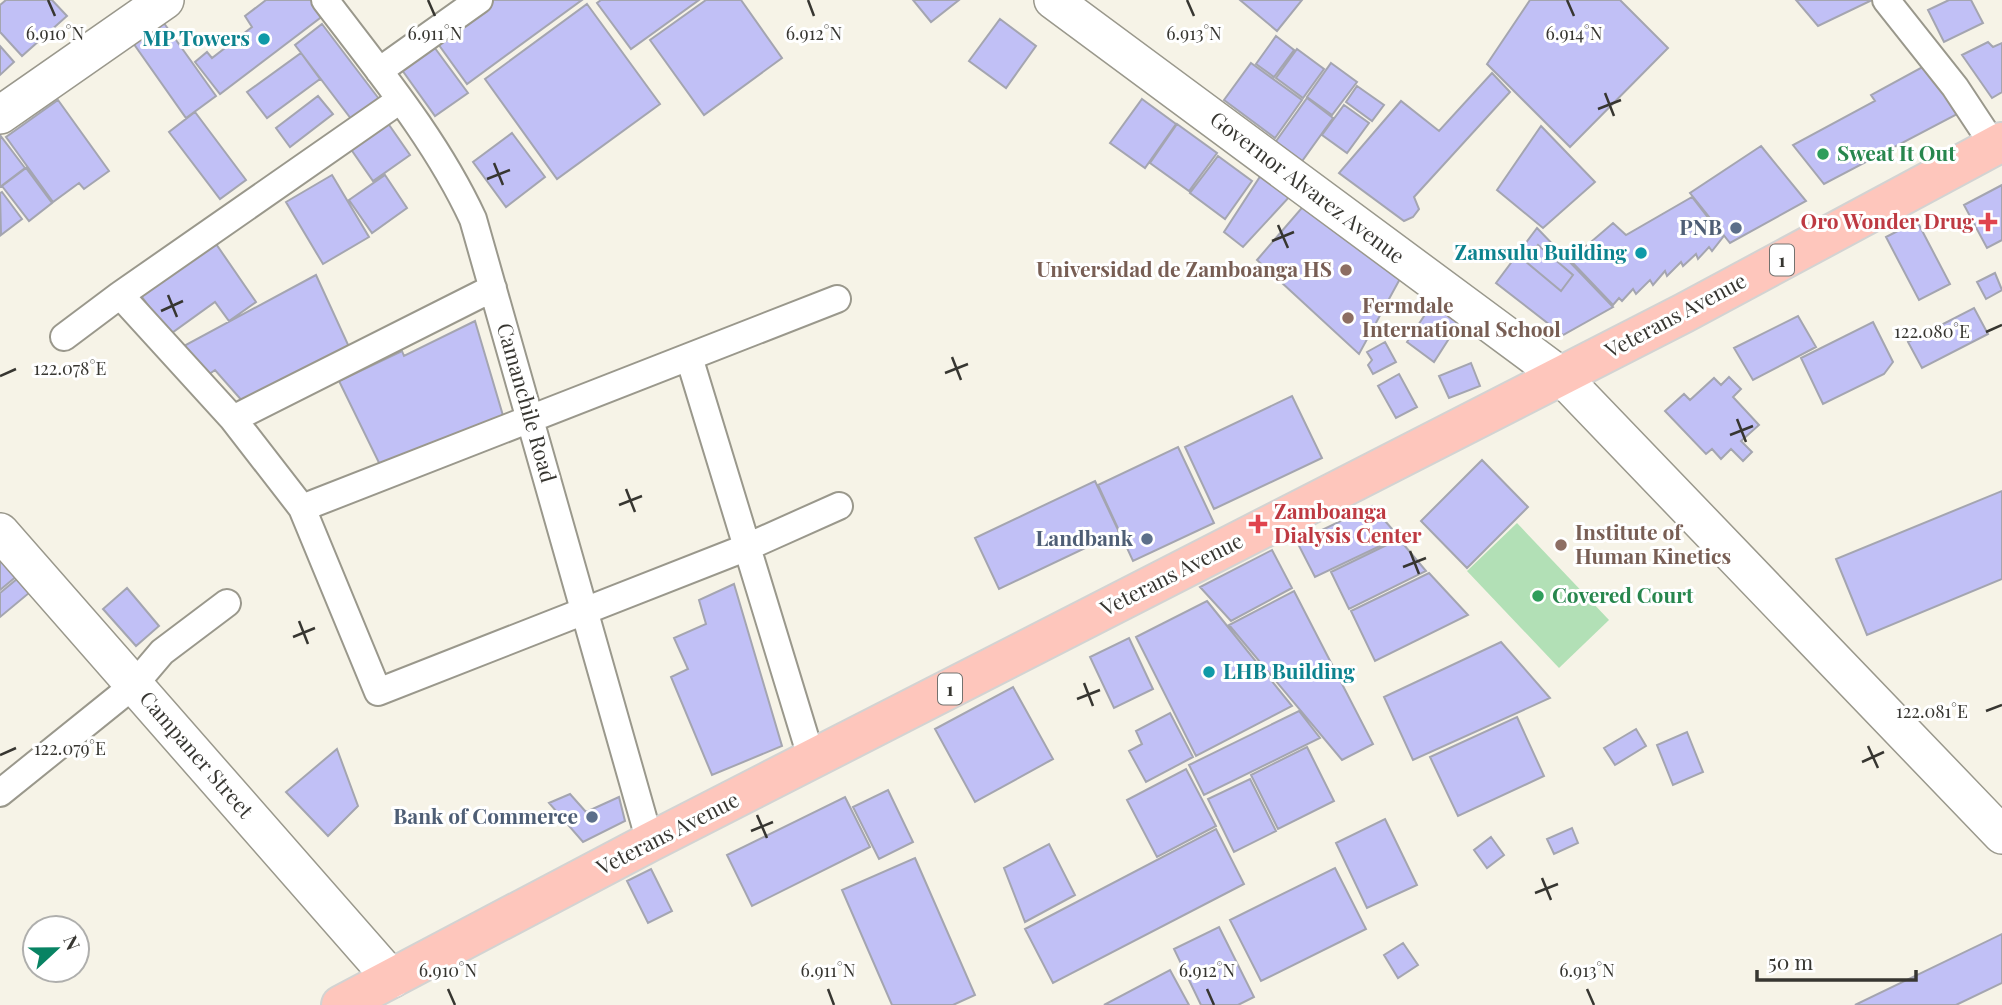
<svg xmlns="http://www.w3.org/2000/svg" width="2002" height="1005" font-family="'Playfair Display',serif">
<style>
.green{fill:#b2e0b6}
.building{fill:#c1c0f6;stroke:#a4a5b0;stroke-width:2}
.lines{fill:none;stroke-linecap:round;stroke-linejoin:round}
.street-casing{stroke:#9a988c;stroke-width:30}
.secondary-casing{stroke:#9a988c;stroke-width:40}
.primary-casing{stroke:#d3d3d2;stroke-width:42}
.street{stroke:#fff;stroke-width:26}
.secondary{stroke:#fff;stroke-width:37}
.primary{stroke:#fec6bc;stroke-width:38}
.ticks{fill:none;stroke:#373631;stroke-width:2.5}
.culture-dot{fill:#0f9aa8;stroke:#fff;stroke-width:2.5}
.leisure-dot{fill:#2e9e5b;stroke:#fff;stroke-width:2.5}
.health-dot{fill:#e0444e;stroke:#fff;stroke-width:2.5}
.service-dot{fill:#5c6f8a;stroke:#fff;stroke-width:2.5}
.education-dot{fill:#8d6e63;stroke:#fff;stroke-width:2.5}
.labels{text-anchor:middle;stroke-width:6;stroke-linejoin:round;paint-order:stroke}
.shield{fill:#fff;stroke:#73726f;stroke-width:2}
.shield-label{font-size:19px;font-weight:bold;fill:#373631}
.culture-label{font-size:21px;font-weight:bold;fill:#0d838f;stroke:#fff;text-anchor:end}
.leisure-label{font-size:21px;font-weight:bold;fill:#27864d;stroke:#fff;text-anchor:start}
.street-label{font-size:21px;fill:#373631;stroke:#fff}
.health-label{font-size:21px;font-weight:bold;fill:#be3a42;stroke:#fff;text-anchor:end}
.service-label{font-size:21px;font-weight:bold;fill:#4e5e75;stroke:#fff;text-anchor:end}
.education-label{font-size:21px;font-weight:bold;fill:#785e54;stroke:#fff;text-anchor:start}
.ticks-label{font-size:18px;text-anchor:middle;fill:#373631;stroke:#fff;stroke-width:6;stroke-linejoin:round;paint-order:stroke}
</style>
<rect width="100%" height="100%" fill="#f6f3e7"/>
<path class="green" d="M1517,523l92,97 -50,48 -92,-97z"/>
<path class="building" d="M6,0h46l15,16 -45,40 -22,-24v-27z
M266,0h46l12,15 -104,79 -25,-32 12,-10 5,6 40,-31 -7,-11z
M493,0h89l-115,84 -31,-43z
M601,0h98l-68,49 -34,-46z
M706,0h35l41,58 -78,57 -54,-75z
M913,0h46l-28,22z
M1240,0h62l-25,31z
M1530,0h90l48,48 -98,99 -83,-83z
M1796,0h76l-54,26z
M1949,0h22l12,23 -39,19 -16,-32z
M587,4l73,100 -103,75 -72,-100z
M161,19l55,77 -30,22 -55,-78z
M1000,19l36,27 -30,42 -37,-27z
M322,24l57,75 -27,21 -57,-75z
M1276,36l18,14 -20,27 -18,-13z
M429,40l39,53 -33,23 -38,-53z
M1988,42l5,5 9,-4v49l-10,6 -30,-43z
M0,46l14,16 -14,13z
M1297,49l27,20 -21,29 -27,-20z
M301,53l19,26 -53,39 -20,-26z
M1251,63l51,37 -27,38 -51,-38z
M1331,63l26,19 -25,33 -25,-18z
M1928,64l37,46 -141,74 -31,-39 82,-44 -4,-6z
M1492,73l18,19 -96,105 5,12 -6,8 -9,4 -65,-48 62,-72 38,30z
M1357,86l27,19 -12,16 -26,-19z
M318,96l15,18 -43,33 -14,-19z
M1307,98l26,20 -33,46 -26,-20z
M1142,99l34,25 -31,44 -35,-25z
M58,100l51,71 -25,18 -5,-6 -26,19 -47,-65z
M1344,105l25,18 -22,30 -25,-18z
M195,112l51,68 -26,19 -51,-67z
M385,119l25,36 -37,26 -25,-36z
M1177,124l40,29 -28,38 -39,-28z
M1541,126l54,56 -52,46 -46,-38z
M512,133l33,44 -39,30 -33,-45z
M0,135l25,33 -25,19z
M1761,146l45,55 -76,42 -40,-50z
M1218,156l34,25 -27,38 -35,-26z
M26,168l26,35 -23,18 -27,-35z
M1263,172l29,22 -49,53 -19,-15z
M332,175l37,62 -46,27 -37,-62z
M385,175l22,33 -35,25 -23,-33z
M2002,185v55l-15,8 -23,-43z
M2,192l20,27 -21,16 -1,-42z
M1692,197l31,40 -11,14 -3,-4 -11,12 -2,-5 -13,12 -2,-4 -14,14 -2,-5 -12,14 -3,-5 -14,14 -3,-5 -11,12 -3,-3 -6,7 -43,-45 43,-37 13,12z
M1306,203l95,74 -42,77 -102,-94z
M1917,221l33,63 -31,16 -33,-63z
M1537,228l76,79 -50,28 -67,-52z
M214,241l42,61 -27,19 -14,-19 -46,33 -29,-41z
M1538,245l35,30 -12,16 -36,-30z
M1995,273l7,17 -16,9 -9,-17z
M316,275l34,74 -106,54 -29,-33 -7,5 -26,-28z
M1432,304l27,19 -25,39 -27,-20z
M1974,308l14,26 -66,34 -14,-26z
M1798,316l18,31 -63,33 -19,-32z
M475,321l29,98 -121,52 -44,-90 63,-30 2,5z
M1873,322l20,40 -9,12 -61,30 -22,-46z
M1385,342l11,20 -23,12 -5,-9 4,-5 -5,-8z
M1471,363l9,23 -31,12 -10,-22z
M1399,374l18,33 -21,11 -18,-32z
M1729,377l12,12 -8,8 26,28 -18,16 11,11 -9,9 -12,-12 -10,10 -9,-10 -6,5 -41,-43 19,-17 6,6 24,-22 7,7z
M1292,396l30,62 -108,51 -29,-62z
M1178,447l36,76 -81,38 -35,-76z
M1482,460l46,47 -61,61 -46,-47z
M1095,481l24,51 -120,57 -24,-51z
M2002,491v88l-135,56 -31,-76z
M1372,506l27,31 -84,40 -18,-35z
M1399,539l27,32 -77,38 -18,-37z
M0,541l24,29 -24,20z
M1272,550l20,38 -61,33 -31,-34z
M1429,573l39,42 -93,46 -24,-50z
M17,579l12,14 -29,24v-24z
M734,584l48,162 -70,29 -41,-98 17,-8 -14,-31 32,-14 -7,-24z
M127,588l32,38 -23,20 -33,-37z
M1294,591l79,153 -31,16 -113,-135z
M1207,601l85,105 -96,50 -60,-119z
M1129,638l24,51 -39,19 -24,-51z
M1501,642l49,56 -137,62 -29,-63z
M1013,687l40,72 -78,43 -40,-73z
M1299,711l21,27 -116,57 -15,-30z
M1170,713l23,44 -47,25 -17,-31 13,-7 -6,-13z
M1517,717l27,59 -86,40 -28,-59z
M1636,729l10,17 -31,19 -11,-17z
M1687,732l16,40 -30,13 -16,-40z
M1307,747l27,54 -56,28 -27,-54z
M337,749l21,57 -30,30 -42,-44z
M1186,769l30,57 -59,31 -30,-57z
M1250,779l26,52 -42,21 -26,-53z
M888,790l25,52 -34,17 -26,-52z
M570,794l16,18 33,-15 6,24 -42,21 -34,-39z
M845,797l25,50 -118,59 -25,-51z
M1385,819l32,66 -50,23 -31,-65z
M1572,828l6,15 -24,11 -7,-15z
M1216,829l28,55 -191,99 -28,-54z
M1491,837l13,18 -17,13 -13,-18z
M1049,844l26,51 -50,27 -21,-54z
M915,858l60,137 -22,10h-61l-50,-115z
M1335,868l31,61 -105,52 -31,-61z
M651,869l21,42 -24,12 -21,-42z
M1219,927l35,70 -16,8h-37l-27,-56z
M2002,934v49l-46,22h-101z
M1403,943l15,22 -20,13 -14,-23z
M1170,970l19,35h-85z"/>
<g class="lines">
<defs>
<path id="street" d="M325,0c53,70 111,139 148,219l177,623
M1886,0l69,87 39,59
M379,71l100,-71
M120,295l113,124 69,89 76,184 367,-144 94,-42
M64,337l56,-42 280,-195
M689,357l123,403
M233,419l260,-131
M302,508l535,-209
M0,793l134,-108 28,-33 65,-49"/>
<path id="secondary" d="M1053,0l508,376 441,459
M0,115l165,-115
M0,532l392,447"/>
<path id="primary" d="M341,1005l309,-163 1034,-529 318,-171"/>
</defs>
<use href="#street" class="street-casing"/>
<use href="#secondary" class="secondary-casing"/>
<use href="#primary" class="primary-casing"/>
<use href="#street" class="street"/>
<use href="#secondary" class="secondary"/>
<use href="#primary" class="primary"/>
</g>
<path class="ticks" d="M48,0l7,16M428,0l7,16M808,0l6,16M1187,0l7,16M1567,0l7,16M1605,93l9,23M1598,109l23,-9M494,163l9,22M487,179l23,-9M1278,225l10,23M1272,241l22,-9M168,295l9,22M161,311l22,-10M1986,332l16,-7M952,357l9,23M945,373l23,-9M0,376l16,-7M1737,419l9,23M1730,435l23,-9M626,489l9,23M619,505l23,-9M1410,551l9,23M1403,567l23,-9M299,621l9,23M293,637l22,-9M1084,683l9,23M1077,699l23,-9M1986,711l16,-6M1868,746l10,22M0,755l16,-7M1862,762l22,-10M757,815l10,23M751,831l22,-9M1542,878l9,22M1535,893l23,-9M448,989l7,16M828,989l6,16M1207,989l7,16M1587,989l7,16"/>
<g class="culture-dot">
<circle cx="264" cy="39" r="7"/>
<circle cx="1641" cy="253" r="7"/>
<circle cx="1209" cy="672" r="7"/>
</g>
<g class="leisure-dot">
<circle cx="1823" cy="154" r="7"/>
<circle cx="1538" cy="596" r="7"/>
</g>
<g class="health-dot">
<path d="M1984.5 211.5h7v7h7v7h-7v7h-7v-7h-7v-7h7z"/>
<path d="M1254.5 513.5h7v7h7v7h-7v7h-7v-7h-7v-7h7z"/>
</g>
<g class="service-dot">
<circle cx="1736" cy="228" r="7"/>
<circle cx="1147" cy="539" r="7"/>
<circle cx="592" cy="817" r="7"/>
</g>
<g class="education-dot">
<circle cx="1346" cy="270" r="7"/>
<circle cx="1348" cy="318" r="7"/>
<circle cx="1561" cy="545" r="7"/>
</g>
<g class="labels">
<g class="shield">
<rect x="1770" y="244.5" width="24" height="31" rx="5"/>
<rect x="938" y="673.5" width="24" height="31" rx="5"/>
</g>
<g class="shield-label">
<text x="1782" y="267">1</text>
<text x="950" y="696">1</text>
</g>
<g class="culture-label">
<text x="250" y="46">MP Towers</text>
<text x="1627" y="260">Zamsulu Building</text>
<text x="1223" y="679" text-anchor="start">LHB Building</text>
</g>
<g class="leisure-label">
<text x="1837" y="161">Sweat It Out</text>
<text x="1552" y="603">Covered Court</text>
</g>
<g class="street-label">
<text transform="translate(1307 188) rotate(37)" y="7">Governor Alvarez Avenue</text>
<text transform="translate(1676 316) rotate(-28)" y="7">Veterans Avenue</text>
<text transform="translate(526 403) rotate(74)" y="7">Camanchile Road</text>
<text transform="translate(1172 575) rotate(-27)" y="7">Veterans Avenue</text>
<text transform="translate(196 755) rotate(49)" y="7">Campaner Street</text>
<text transform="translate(668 834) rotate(-27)" y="7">Veterans Avenue</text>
</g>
<g class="health-label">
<text x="1974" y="229">Oro Wonder Drug</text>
<text x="1274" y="519" text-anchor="start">Zamboanga<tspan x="1274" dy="24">Dialysis Center</tspan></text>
</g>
<g class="service-label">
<text x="1722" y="235">PNB</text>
<text x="1133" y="546">Landbank</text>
<text x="578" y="824">Bank of Commerce</text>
</g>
<g class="education-label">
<text x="1332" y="277" text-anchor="end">Universidad de Zamboanga HS</text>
<text x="1362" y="313">Fermdale<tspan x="1362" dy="24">International School</tspan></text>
<text x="1575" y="540">Institute of<tspan x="1575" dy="24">Human Kinetics</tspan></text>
</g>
</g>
<g class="ticks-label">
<text x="55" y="40">6.910°N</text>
<text x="435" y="40">6.911°N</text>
<text x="814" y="40">6.912°N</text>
<text x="1194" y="40">6.913°N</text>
<text x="1574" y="40">6.914°N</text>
<text x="1932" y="338">122.080°E</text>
<text x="70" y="375">122.078°E</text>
<text x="1932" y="718">122.081°E</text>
<text x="70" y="755">122.079°E</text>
<text x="448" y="977">6.910°N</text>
<text x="828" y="977">6.911°N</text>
<text x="1207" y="977">6.912°N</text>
<text x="1587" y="977">6.913°N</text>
</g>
<g transform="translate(56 949) rotate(68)"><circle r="33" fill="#ffffff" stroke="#afafad" stroke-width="2"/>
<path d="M0-5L12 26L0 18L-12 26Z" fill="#088363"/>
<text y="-10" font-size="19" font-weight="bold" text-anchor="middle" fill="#373631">N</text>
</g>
<path d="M1757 970v10h159v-10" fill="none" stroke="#373631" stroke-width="3.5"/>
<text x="1768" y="970" font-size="21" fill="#373631" stroke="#ffffff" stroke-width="5" paint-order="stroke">50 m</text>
</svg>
